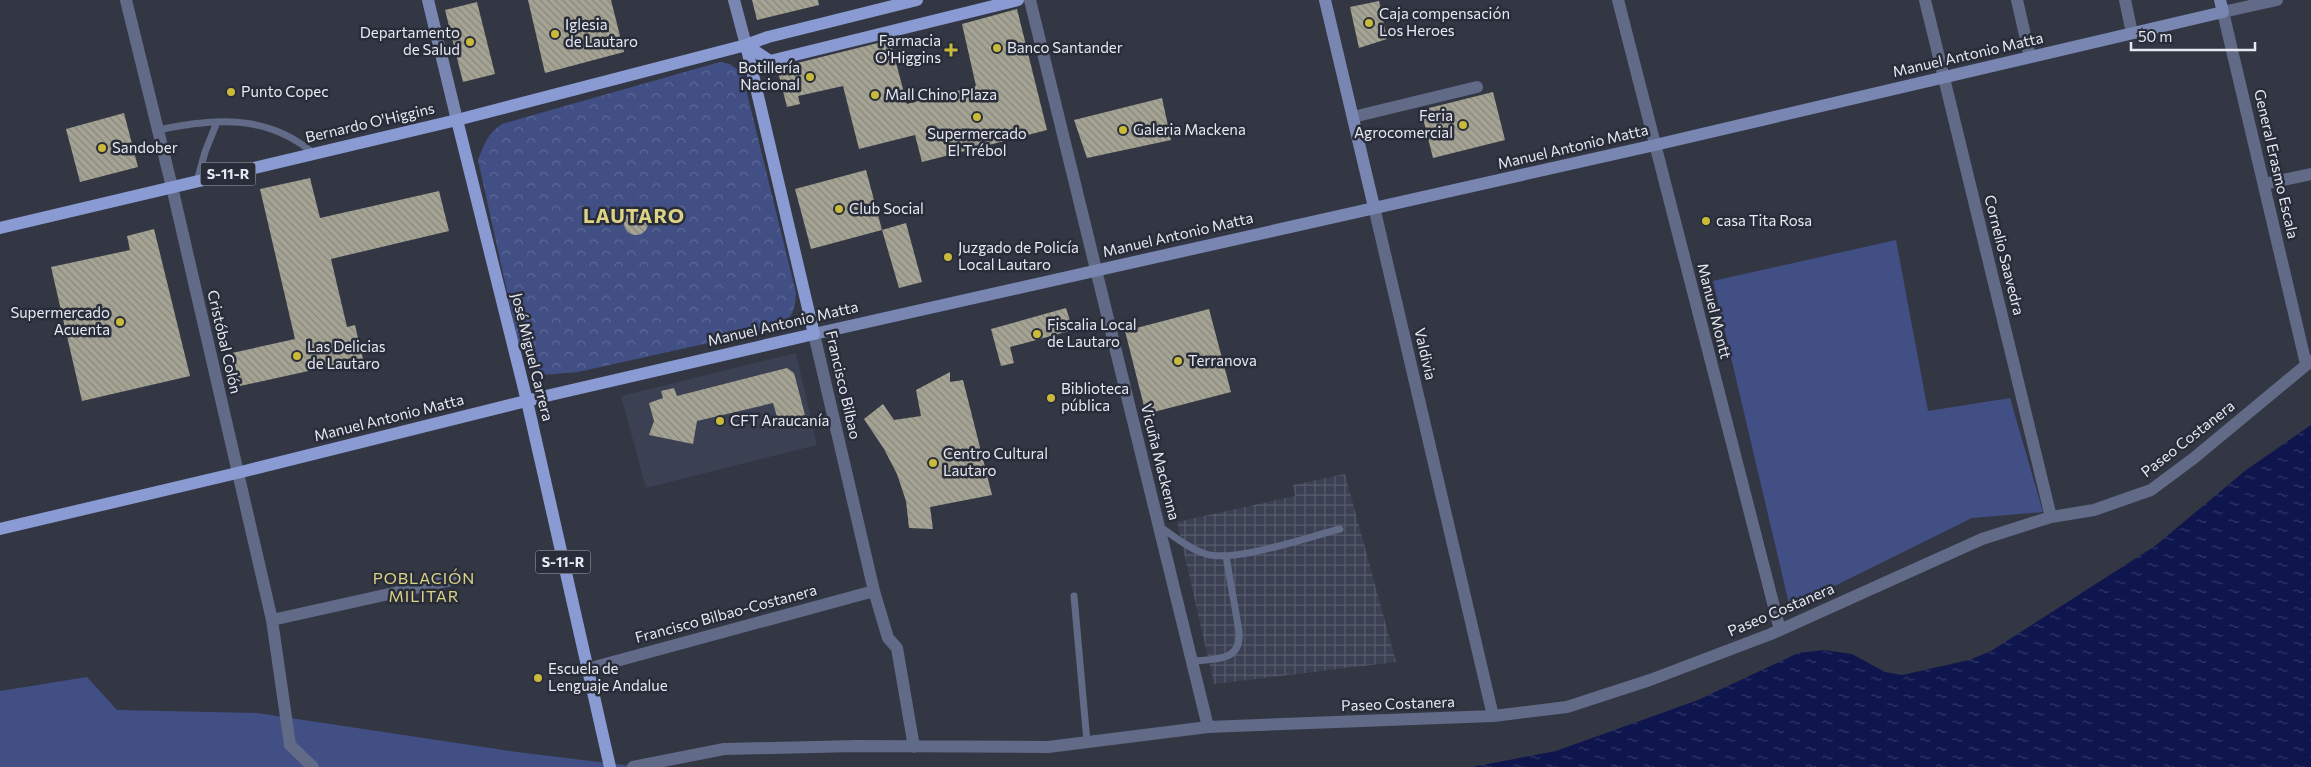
<svg xmlns="http://www.w3.org/2000/svg" width="2311" height="767" font-family="Commissioner,sans-serif">
<style>
.built{fill:#3b4153}
.industrial{fill:url(#industrial-grid)}
.green{fill:#414f84}
.park{fill:url(#park-crowns)}
.water{fill:url(#water-ripples)}
.building{fill:url(#building-back-hatch)}
.lines{fill:none;stroke-linecap:round;stroke-linejoin:round}
.lane{stroke:#616a86;stroke-width:7}
.street{stroke:#616a86;stroke-width:12}
.secondary{stroke:#7886b1;stroke-width:12}
.primary{stroke:#8a9bd3;stroke-width:12}
.poi-dot{fill:#caba3a;stroke:#292d39;stroke-width:2}
.labels{text-anchor:middle;stroke-width:5;stroke-linejoin:round;paint-order:stroke}
.shield{fill:#292d39;stroke:#adb1ba;stroke-width:1}
.shield-label{font-size:14px;font-weight:bold;fill:#e6e9f2}
.poi-label{font-size:15px;fill:#e6e9f2;stroke:#292d39;text-anchor:start}
.street-label{font-size:15px;fill:#e6e9f2;stroke:#292d39}
.neighbourhood-label{font-size:16px;letter-spacing:1px;fill:#dcd384;stroke:#292d39}
.district-label{font-size:20px;font-weight:bold;letter-spacing:1px;fill:#dcd384;stroke:#292d39}
</style>
<defs>
<pattern id="industrial-grid" width="8" height="8" patternUnits="userSpaceOnUse" patternTransform="scale(1.25)"><rect width="8" height="8" fill="#3b4153"/><path d="M0 4h8M4 0v8" fill="none" stroke="#575c6c"/></pattern>
<pattern id="park-crowns" width="20" height="18" patternUnits="userSpaceOnUse" patternTransform="scale(1.25)"><rect width="20" height="18" fill="#414f84"/><path d="M2 6a3 3 0 1 1 6 0M12 15a3 3 0 1 1 6 0" fill="none" stroke="#5c6896"/></pattern>
<pattern id="water-ripples" width="26" height="14" patternUnits="userSpaceOnUse" patternTransform="scale(1.25)"><rect width="26" height="14" fill="#0f164d"/><path d="M2 4q2-2 4 0t4 0M15 11q2-2 4 0t4 0" fill="none" stroke="#323867"/></pattern>
<pattern id="building-back-hatch" width="6" height="6" patternUnits="userSpaceOnUse" patternTransform="scale(1.25)"><rect width="6" height="6" fill="#a5a393"/><path d="M-1 5l2 2M0 0l6 6M5-1l2 2" fill="none" stroke="#88877d"/></pattern>
</defs>
<rect width="100%" height="100%" fill="#333744"/>
<path class="built" d="M796,353l21,92 -171,43 -25,-92z"/>
<path class="industrial" d="M1345,474l51,188 -182,22 -37,-162 118,-26 -2,-11z"/>
<path class="green" d="M1896,240l32,171 82,-13 33,114 -71,6 -182,90 -77,-327z
M87,677l30,33 140,3 260,39 123,15h-640v-76z"/>
<path class="park" d="M720,62l10,2 12,9 54,220c-1,26 -10,32 -34,38l-184,41 -37,3 -15,-15 -8,-19 -40,-181c6,-16 10,-27 24,-36z"/>
<path class="water" d="M2311,425v342h-839l84,-16 142,-51 100,-47 26,-3 28,4 33,18 17,3 67,-15 22,-9 164,-105 91,-76z"/>
<path class="building" d="M528,0h83l13,52 -79,21z
M752,0h66l1,5 -62,15z
M1379,1l8,38 -28,9 -9,-41z
M477,2l18,72 -32,8 -18,-72z
M1017,9l30,121 -125,32 -7,-27 -56,14 -16,-63 -45,10 2,8 -13,3 -10,-39 113,-28 17,64 69,-18 -14,-62z
M1493,92l12,48 -72,18 -12,-48z
M1162,98l9,42 -84,18 -13,-38z
M124,113l14,54 -58,15 -14,-53z
M866,170l16,60 -71,19 -16,-60z
M310,178l10,40 119,-27 10,40 -118,28 16,68 8,-2 8,34 -123,27 -8,-33 63,-14 -35,-150z
M624 223a12 12 0 1 1 24 0a12 12 0 1 1-24 0Z
M906,223l16,59 -23,6 -17,-58z
M154,229l36,147 -108,25 -31,-134 79,-17 -3,-14z
M1066,308l7,22 -63,17 4,16 -13,3 -10,-37z
M1209,309l22,83 -85,22 -21,-83z
M787,368l7,5 11,42 -27,5 -5,-17 -76,18 -4,23 -44,-9 5,-14 -5,-18 14,-5 -2,-7 13,-3 3,8z
M950,372v10l13,-2 29,115 -62,12 3,22 -24,-1 -3,-27 -9,-27 -13,-25 -20,-30 19,-15 11,16 27,-4 -5,-26z"/>
<g class="lines">
<path class="lane" d="M158,130c56,-12 109,-16 155,23
M197,181l8,-29 12,-30
M1160,527c14,9 29,22 46,27 28,9 102,-17 134,-25
M1074,596l13,146
M1192,661c23,-2 50,1 47,-30l-13,-75"/>
<path class="street" d="M126,0l46,187 100,433 18,125 23,22
M1030,0l178,727
M1618,0l162,630
M1925,0l126,517
M2017,0l13,57
M2125,0l7,33
M2277,0l-54,12 83,352
M1353,117l124,-30
M2264,184l47,-10
M1374,207l119,509
M814,334l60,257 14,47 9,10 17,99
M272,620l189,-42
M587,669l287,-78
M633,767l91,-18 132,-3 192,1 160,-20 285,-11 74,-9 83,-27 121,-46 211,-95 69,-22 43,-7 57,-20 43,-32 117,-97"/>
<path class="secondary" d="M428,0l29,120
M734,0l12,45
M1325,0l49,207
M814,334l841,-189 568,-133 -3,-12"/>
<path class="primary" d="M746,45l24,16 248,-61
M457,120l70,281 83,366
M0,228l457,-108 289,-75 22,-8 149,-37
M0,529l237,-56 309,-77 268,-62 -68,-289"/>
</g>
<g class="poi-dot">
<circle cx="1369" cy="23" r="5"/>
<circle cx="555" cy="34" r="5"/>
<circle cx="470" cy="42" r="5"/>
<circle cx="997" cy="48" r="5"/>
<path d="M948.5 42.5h5v5h5v5h-5v5h-5v-5h-5v-5h5z"/>
<circle cx="810" cy="77" r="5"/>
<circle cx="231" cy="92" r="5"/>
<circle cx="875" cy="95" r="5"/>
<circle cx="977" cy="117" r="5"/>
<circle cx="1463" cy="125" r="5"/>
<circle cx="1123" cy="130" r="5"/>
<circle cx="102" cy="148" r="5"/>
<circle cx="839" cy="209" r="5"/>
<circle cx="1706" cy="221" r="5"/>
<circle cx="948" cy="257" r="5"/>
<circle cx="120" cy="322" r="5"/>
<circle cx="1037" cy="334" r="5"/>
<circle cx="297" cy="356" r="5"/>
<circle cx="1178" cy="361" r="5"/>
<circle cx="1051" cy="398" r="5"/>
<circle cx="720" cy="421" r="5"/>
<circle cx="933" cy="463" r="5"/>
<circle cx="538" cy="678" r="5"/>
</g>
<g class="labels">
<g class="shield">
<rect x="200.5" y="162.5" width="55" height="23" rx="4"/>
<rect x="535.5" y="550.5" width="55" height="23" rx="4"/>
</g>
<g class="shield-label">
<text x="228" y="179">S-11-R</text>
<text x="563" y="567">S-11-R</text>
</g>
<g class="poi-label">
<text x="1379" y="19">Caja compensación<tspan x="1379" dy="17">Los Heroes</tspan></text>
<text x="565" y="30">Iglesia<tspan x="565" dy="17">de Lautaro</tspan></text>
<text x="460" y="38" text-anchor="end">Departamento<tspan x="460" dy="17">de Salud</tspan></text>
<text x="941" y="46" text-anchor="end">Farmacia<tspan x="941" dy="17">O'Higgins</tspan></text>
<text x="1007" y="53">Banco Santander</text>
<text x="800" y="73" text-anchor="end">Botillería<tspan x="800" dy="17">Nacional</tspan></text>
<text x="241" y="97">Punto Copec</text>
<text x="885" y="100">Mall Chino Plaza</text>
<text x="1453" y="121" text-anchor="end">Feria<tspan x="1453" dy="17">Agrocomercial</tspan></text>
<text x="1133" y="135">Galeria Mackena</text>
<text x="977" y="139" text-anchor="middle">Supermercado<tspan x="977" dy="17">El Trébol</tspan></text>
<text x="112" y="153">Sandober</text>
<text x="849" y="214">Club Social</text>
<text x="1716" y="226">casa Tita Rosa</text>
<text x="958" y="253">Juzgado de Policía<tspan x="958" dy="17">Local Lautaro</tspan></text>
<text x="110" y="318" text-anchor="end">Supermercado<tspan x="110" dy="17">Acuenta</tspan></text>
<text x="1047" y="330">Fiscalia Local<tspan x="1047" dy="17">de Lautaro</tspan></text>
<text x="307" y="352">Las Delicias<tspan x="307" dy="17">de Lautaro</tspan></text>
<text x="1188" y="366">Terranova</text>
<text x="1061" y="394">Biblioteca<tspan x="1061" dy="17">pública</tspan></text>
<text x="730" y="426">CFT Araucanía</text>
<text x="943" y="459">Centro Cultural<tspan x="943" dy="17">Lautaro</tspan></text>
<text x="548" y="674">Escuela de<tspan x="548" dy="17">Lenguaje Andalue</tspan></text>
</g>
<g class="street-label">
<text transform="translate(1968 55) rotate(-13)" y="5">Manuel Antonio Matta</text>
<text transform="translate(370 123) rotate(-13)" y="5">Bernardo O'Higgins</text>
<text transform="translate(1573 147) rotate(-13)" y="5">Manuel Antonio Matta</text>
<text transform="translate(2276 164) rotate(77)" y="5">General Erasmo Escala</text>
<text transform="translate(1178 235) rotate(-13)" y="5">Manuel Antonio Matta</text>
<text transform="translate(2004 255) rotate(76)" y="5">Cornelio Saavedra</text>
<text transform="translate(1714 311) rotate(76)" y="5">Manuel Montt</text>
<text transform="translate(783 324) rotate(-13)" y="5">Manuel Antonio Matta</text>
<text transform="translate(224 342) rotate(77)" y="5">Cristóbal Colón</text>
<text transform="translate(1425 354) rotate(77)" y="5">Valdivia</text>
<text transform="translate(532 357) rotate(76)" y="5">José Miguel Carrera</text>
<text transform="translate(843 385) rotate(77)" y="5">Francisco Bilbao</text>
<text transform="translate(389 418) rotate(-14)" y="5">Manuel Antonio Matta</text>
<text transform="translate(2188 439) rotate(-38)" y="5">Paseo Costanera</text>
<text transform="translate(1160 462) rotate(76)" y="5">Vicuña Mackenna</text>
<text transform="translate(1781 610) rotate(-23)" y="5">Paseo Costanera</text>
<text transform="translate(726 614) rotate(-15)" y="5">Francisco Bilbao-Costanera</text>
<text transform="translate(1398 704) rotate(-2)" y="5">Paseo Costanera</text>
</g>
<g class="neighbourhood-label">
<text x="424" y="584">POBLACIÓN<tspan x="424" dy="18">MILITAR</tspan></text>
</g>
<g class="district-label">
<text x="634" y="223">LAUTARO</text>
</g>
</g>
<path d="M2131 42v8h124v-8" fill="none" stroke="#e6e9f2" stroke-width="2.5"/>
<text x="2138" y="42" font-size="15" fill="#e6e9f2" stroke="#292d39" stroke-width="4" paint-order="stroke">50 m</text>
</svg>
